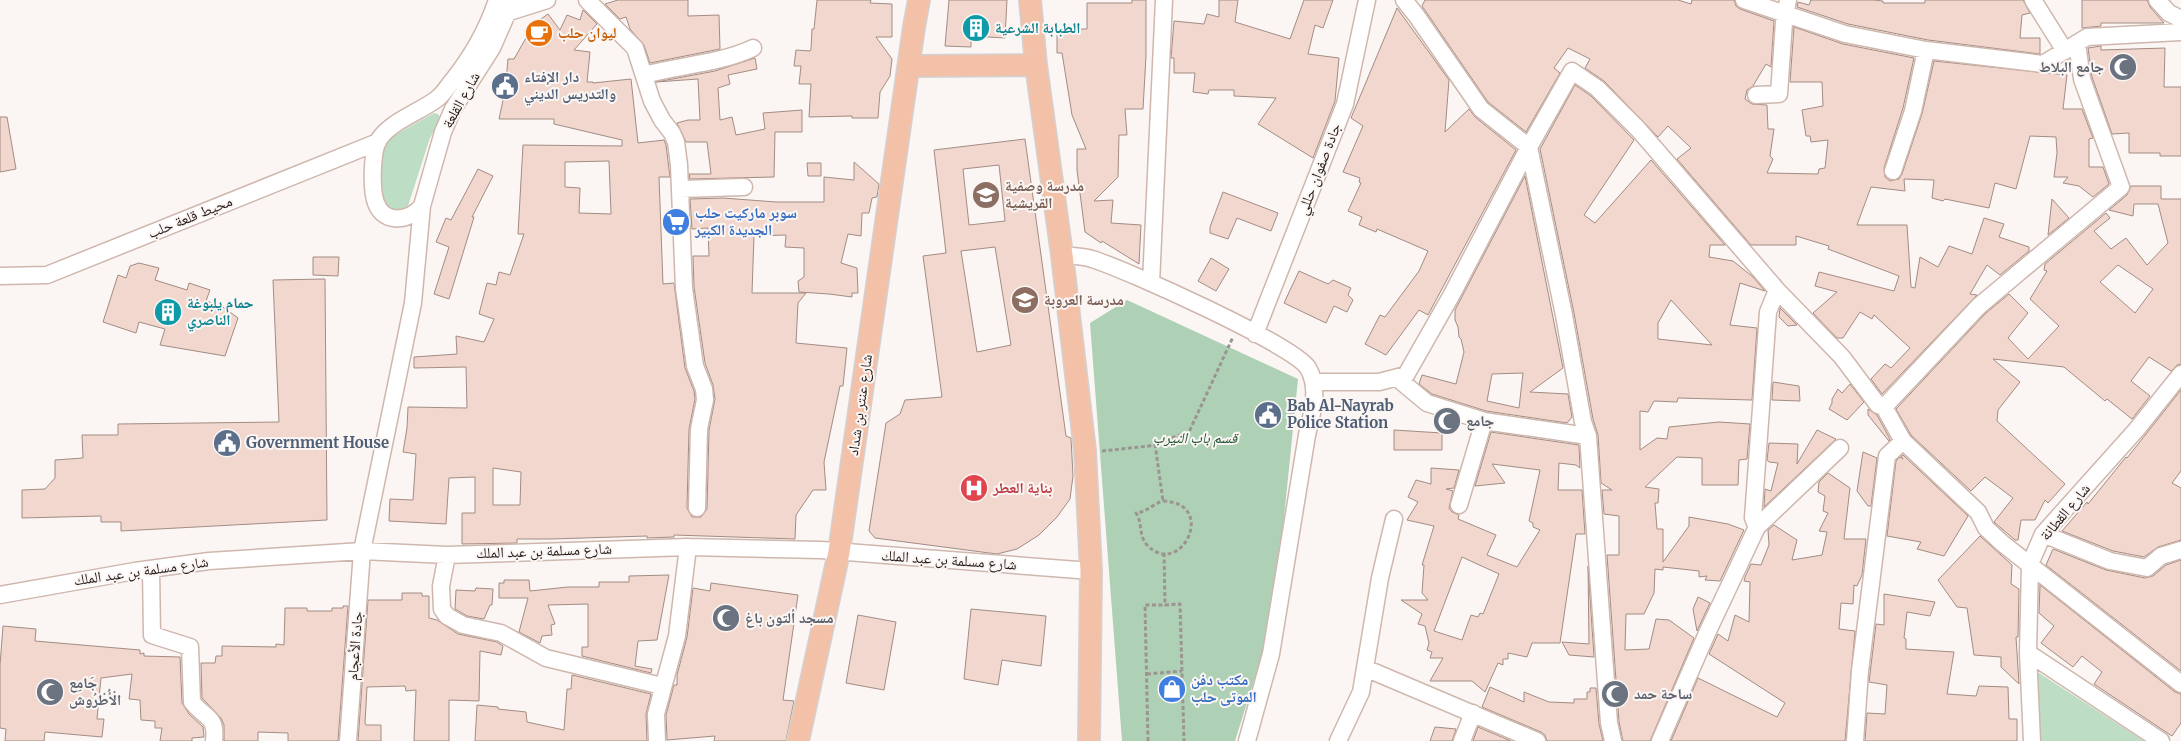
<svg xmlns="http://www.w3.org/2000/svg" width="2181" height="741" font-family="Merriweather,'Noto Naskh Arabic',serif">
<style>
.green{fill:#beddc5}
.forest{fill:#aed1b6}
.building{fill:#f1d7cd;stroke:#a38c83;fill-rule:evenodd}
.lines{fill:none;stroke-linecap:round;stroke-linejoin:round}
.minor-casing{stroke:#cfb7ad;stroke-width:19}
.major-casing{stroke:#d3d1d1;stroke-width:24}
.path{stroke:#9b9491;stroke-width:3;stroke-dasharray:4 2.5;stroke-linecap:butt}
.minor{stroke:#fff;stroke-width:16}
.major{stroke:#f2c1a8;stroke-width:21}
.labels{text-anchor:middle;stroke-width:4;stroke-linejoin:round;paint-order:stroke}
.culture-label{font-size:15px;font-weight:bold;fill:#0d838f;stroke:#fbf6f4;text-anchor:start}
.food-label{font-size:15px;font-weight:bold;fill:#c56008;stroke:#fbf6f4;text-anchor:start}
.worship-label{font-size:15px;font-weight:bold;fill:#5b616d;stroke:#fbf6f4;text-anchor:start}
.service-label{font-size:15px;font-weight:bold;fill:#4e5e75;stroke:#fbf6f4;text-anchor:start}
.street-label{font-size:15px;fill:#241b17;stroke:#fbf6f4}
.education-label{font-size:15px;font-weight:bold;fill:#785e54;stroke:#fbf6f4;text-anchor:start}
.shop-label{font-size:15px;font-weight:bold;fill:#366cbe;stroke:#fbf6f4;text-anchor:start}
.park-label{font-size:15px;font-style:italic;fill:#1a512e;stroke:#fbf6f4}
.health-label{font-size:15px;font-weight:bold;fill:#be3a42;stroke:#fbf6f4;text-anchor:start}
</style>
<rect width="100%" height="100%" fill="#fbf6f4"/>
<path class="green" d="M434,113l4,1 3,5 -11,19 -22,68c-7,7 -12,5 -21,2l-6,-13 1,-47 8,-10z
M2036,671l108,70h-103z"/>
<path class="forest" d="M1127,300l171,79 -24,238 -39,124h-113l-32,-418z"/>
<path class="building" d="M618,0h70v16l31,-1 1,34 -70,14 -6,-18 -14,-16 -4,-12 -6,2 -15,-15z
M817,0h54l-1,3 22,1v33h-16l16,22 -2,17 -10,16 -2,26h-26v-2l-43,1 2,-33h-12l2,-18h-7l2,-16 14,1 1,-2 1,-20h2z
M949,0h58l-2,38 -34,-2v11l-26,-1z
M1132,0h14v56l-3,53h-18l2,26h-8l-1,42 -24,24 19,-1 -2,23 30,2 -2,39 -37,-23 -1,2 -16,-11 -8,-62v-21h9l-14,-34 -10,-62h-5v-24h30v-26h45z
M1219,0h19l-3,22 55,17 14,-39h29l-10,28 -8,-3 -7,29 31,4 -4,43 -22,57 -55,-34 18,-26 -42,-2v-6h-25l-1,4 -15,-2 2,-19h-21v-15h-3l3,-37 30,3 3,-10 12,3z
M1425,0h253l13,4 1,-4h42l2,6 4,3 34,12 -3,46 -5,-3 -13,22 -6,4 -2,9 7,5 15,1 1,24h6l-4,27 3,3 -6,14 51,1 1,-5 6,-1 3,-28 -17,2 -1,-6h-4l-4,-26 21,-4 -1,-24h-32l4,-55 49,17 71,14 -11,50 -19,60 1,9 5,4 9,-2 3,-5 20,-60 12,-53 133,14 -4,34h19l11,29 -4,1v28h14l6,17 -16,13 -14,-11 -16,-3 5,-6h-14l3,-24 -1,-16 -26,-1 -14,53 -21,-6 -6,25 -44,-9 -2,2 -11,-3 2,-18 -30,-1 1,12 -34,-4 -14,38h50l4,62 4,1 5,-31 18,10 11,-21 23,8 12,-36 20,6 -5,13 30,10v4l-29,24 -13,-10 -17,29 7,1 -95,99 -11,-15 14,-15 6,4 19,-20 -36,-33 -2,4 -12,-7 -17,26h-6l-24,-25 24,-21 -22,-6 4,-14 75,19 5,-15 -71,-27 1,-3 -33,-10v9h-45l-74,-86 14,-11 -23,-22 -10,11 -54,-56 -19,-13 5,-9 -22,-11 -14,20 6,5 -34,59 -38,-30 -66,-96z
M1811,0h62l10,1v2h42v-3h98l7,13 -8,2 -2,23h20v16l-112,-14 -80,-16 -51,-17 1,-5 11,3z
M2082,0h65l3,7 14,16h-63v3l-19,2z
M1397,8l52,72 -4,52 24,-23 6,8 41,33 -88,165 -9,-5 -33,45 -21,-11 15,-29 5,2 34,-46 9,-20 -51,-22 -1,3 -17,-7 3,-8 -14,-6 13,-28 -2,-1 1,-4 -17,-6 20,-46 -12,-8z
M583,10l14,14 -23,26 16,2 -3,30h6v1l38,-4 7,64 26,-3 2,5 4,32h-11l4,107 11,-1 11,85 9,23 1,8 -6,30 -2,79 5,9h9l6,-8 2,-79 6,-31 -2,-14 -8,-22 -11,-76 -1,-31h16l-1,-28 -16,1 -2,-30 33,-1 53,4h48v-25l30,3v-18l25,22 -2,13 -5,1 -3,15h-7l-1,23 -13,-2 -7,29 16,5 1,25h-6v4l-23,-3 -30,-2 -1,-11 6,-4v-29l-19,-1 1,-12 -32,1 -2,57h54l-8,10 -2,40 51,5 -4,38h-3l-16,76 2,28h-13l-17,25 -1,24 -121,-4v2l-27,1v-2l-96,3h-34v4l-55,1v-31h13v-36l-26,1 -3,46 -57,-3 1,-22 23,1 3,-46 -13,-2 4,-24 1,-21 59,1 -1,-41 -52,1v-11l43,-3 -1,-18 28,6 10,-23 -15,-5 8,-31 9,2 3,-13 11,3 14,-41h-6l5,-89 99,1v-6l-68,-16v-5h-55l6,-28 3,-32h6l20,-35 14,-10 12,16 7,-15 13,5zM609,161l2,53 -32,-1 1,-25 -15,-1v-25zM493,468l28,4 -1,33h-27z
M2101,46v4l64,-2 -1,39h17v69h-21v-3h-31v-20l-17,1 -20,-57 -4,-29z
M755,58l2,11 -29,6 2,9 -12,4 2,32 12,-3 4,18 29,-6 -2,-16 39,-3v22h-27l-1,45 -84,2 -1,-5h22l-4,-32h-21l-9,-19 11,-3h12l-2,-41 -42,3 59,-11z
M1575,85l16,11 43,44 -50,75 11,8 56,-63 74,85h-15l-1,12 24,4 20,16 12,14 -25,-8 -10,42 27,3 -5,72 -74,-2 -1,4 -23,-1 -6,11 -8,-1v39l17,-12 10,1 2,-12 50,-5 31,2 -3,35 -8,1 -1,25h-36v-27l-25,-1 -32,30 14,2 -1,14h-3l2,26h6v33l26,-36v-9l39,7 16,6 -24,51 -15,-1 2,-4 -8,1v-6l-36,-4v3l-8,-1 -1,24 -10,21h-18l-1,36 24,-1 7,-30 13,1 25,18 -44,103h-27l-4,-19 -12,-167h12v-39l-15,-2 -2,-24h10l-11,-7 -3,-48 -5,-16 -19,-106 -34,-164zM1671,300l41,45 -54,-6v-16z
M0,117h7l9,52 -16,3z
M1025,139l41,297 5,2 2,38 -3,23 -13,18 -18,18 -22,14 -20,5 -122,-16 -6,-7 17,-108 14,-9 5,-14 37,-3 -19,-141 23,-3 -12,-103zM999,165l6,56 -36,4 -6,-56zM995,247l16,98 -34,7 -16,-101z
M807,163h14v13h-13z
M478,169l15,7 -21,41h2l-25,82 -15,-5 15,-47 -13,-5 10,-24 5,2z
M1525,176l38,192 -33,24 38,2 4,23 -5,6 -81,-12 -54,-17 -13,-10 3,-9 34,9 8,-32 -3,-13 -2,-2 -1,-10 -3,-7v-10zM1523,373l-4,35 -32,-7 5,-27z
M2131,186h30v13h20v165l-4,1 -6,6 -22,-14 -18,24 19,15 -18,23 -25,-20 -2,2 -41,-34 -71,-8 27,23 -22,28 -1,11 68,63 -17,19 -3,-3 -10,20h-14l-3,20h-3l-21,-18 19,-24 -28,-21 -14,14 -60,-56 -15,-26 90,-96 23,-19 19,19 -20,25 20,21 31,-33 -29,-27 17,-28 -3,-1 1,-6 61,-51 4,5 -16,13 17,18 15,-11 21,27 21,-22 -10,-39h-24l-1,12 -24,-6 18,-15zM2118,265l35,24 -18,24 -35,-31z
M1223,192l55,21 -7,18 -34,-13 -9,21 -18,-6v-6z
M2052,199l17,19 -21,17z
M313,257h26l-1,19 -25,-1z
M1211,258l18,11 -13,22 -18,-10z
M139,263l20,5 -4,12 32,10 2,-7 21,7 -4,11 14,4 18,13 -13,38 -65,-11 5,-16 -26,-7 -3,11 -33,-11 15,-47 8,3 4,-12z
M1299,271l29,13 5,-4 18,8 -3,7 5,5 -6,12 -13,-6 -8,17 -42,-20z
M325,279l2,241 -206,11v-9h-20v-6l-79,2v-28l23,-1 10,-11v-18l28,-2 -1,-23h36v-11l161,-2 -6,-142z
M1780,308l17,17 -9,1 -9,-9z
M1773,382l26,4 1,15 -28,-1z
M1850,384l14,18 -17,18 -18,-11 3,-6v-4l6,-10 4,4z
M2181,390v81l-9,12 9,5v52l-23,7 -14,10 -31,-6 -51,-20 25,-29 1,2 38,-47 1,1z
M1868,409l9,6 13,24 -1,2 -21,-26z
M1394,430l48,3v17h-48z
M1817,430l19,9 -72,68 1,-18 6,2 7,-28 -9,-1 -2,-2 2,-17 29,1 -1,20z
M1491,432l88,13 1,23 -4,-3 -17,-2 -1,27h24l3,44h-9l-16,109h-28l-5,14 -19,-4v6h-5v6l-5,-2 -13,29 -13,-11h-42l13,-23h-13l2,-6 -5,-2 2,-7 -4,-17 -7,-2 4,-10 -21,-14h27l-6,-7 2,-28h-2l12,-39 -27,-6 11,-18 -10,-5 8,-17 15,4v-16l28,2 -5,18 -8,1 7,2 -4,17 3,4 7,3 -1,4 38,16 -9,20 30,12 23,-37 -7,-3v-4l-4,-2 11,-51 -48,-6 13,19 -30,3zM1462,557l37,17 -16,40 -3,-1 -2,4 -7,-2 -9,25 -28,-9z
M1863,452l14,6 -6,48h-3l-11,-15z
M1903,455l65,61 -24,40 -27,-7 4,-7 -34,-6 9,-75 4,-4 3,2 -2,-3z
M1828,473l22,15 -6,51h22l-4,36 -5,11 -3,-1 -1,19 -12,-1 -2,26 16,2 -10,110h-174l27,-63 79,39 8,-14 -76,-49 9,-20 10,7 7,-26 14,7 1,-40 -6,-1 1,-4 6,-13 10,1 8,-20 -1,-15 6,-5 23,15 -5,20 30,-5 5,-23 -8,-1 9,-18 -5,-2 2,-15 -7,-4 1,-10z
M1980,536l32,29 -1,19 8,5 -1,48h-2l3,47 -18,-17v-10l-27,-2 -7,-47 -10,-1 -19,-27z
M2053,549l53,21 39,8 8,-2 13,-11 15,-5v111l-135,-106z
M1588,566l6,91 -25,-2 -7,-13 27,2z
M669,575l-12,65 -19,1 -3,25 17,3 -1,4 -69,-17v-9h6v-43l-40,1 7,19 -4,1 1,10 -10,1 -2,7 -21,-11 9,-34h-29v-15h5v-3h25l1,11 38,-4h31v-5h30v-6z
M711,583l87,12 -15,105 11,1 -8,40h-72l1,-5 -48,4 -1,-25 8,-30h3v-10l10,-38 6,-49 17,3z
M2040,585l135,107 6,2v29l-9,13 -78,-52 8,-12 -20,-16 -9,11 -32,-24 13,-17 -15,-13z
M476,588l17,1 -1,16h-2l-6,14 -17,-3 -12,-7 1,-19 19,1z
M402,593h20v3h7v22l8,2 21,14 39,8 6,4 -2,9 -21,-4 -1,50 -30,-1v41h-35l2,-51 -10,1 -1,-5 -38,1 -2,36 1,2h15v16h-23l10,-141h34z
M1884,594l51,8 -5,14 -23,-4 -3,26 2,1v10l48,3 -7,42 29,2 3,-10 29,1 1,32h8v22h-152l2,-28 18,1 2,-29 -18,-3 7,-58 8,1z
M1698,597l12,6 -13,28 -4,-22z
M343,606h5l-10,135h-50v-8l-30,-1v9h-34v-16l-3,-7 -19,-20 -1,-35h14l1,-7h6v-10l54,1v-3l8,1 1,-37h22v3h25v-3h11z
M971,609l75,7 -5,50 -39,-6 -4,25 -34,-6z
M858,615l38,7 -12,68 -38,-7z
M3,626l33,3 -1,12 105,9v4l4,-1v3l36,1 2,46 7,11 14,13 1,10 -12,1v3h-32l2,-13h-7v-7l-14,-1 -1,-20 -11,-1 3,-25 -31,4 -4,41h7l-2,18 -57,-5 -1,9h-39l1,-12 -6,-1v-63z
M572,675l79,19 -5,20 1,27h-172l2,-36 21,2v2l28,3 1,10 37,8 3,-41h4z
M1490,687l34,15v-10l25,10 25,1v-4h13v-7h3v-4h6l3,36 4,17h-56l-2,-6 -4,-3 -59,-25z
M1435,727l21,2 -4,12h-22z
M1478,727l33,14h-38z"/>
<g class="lines">
<defs>
<path id="minor" d="M587,0l48,48 17,53 10,19 10,13 4,9 3,23 5,123 11,78 9,23 1,11 -6,29 -2,79
M1404,0l12,15 65,94 48,38 43,-76 25,17 41,41 139,161 65,67 36,48 6,2 19,34 75,71 8,16 16,15 179,141
M1744,0l101,34 81,16 117,14 44,-27 94,-5
M2033,0l32,51
M2157,0l12,13 12,6
M509,12l38,-12
M644,75c36,-10 75,-11 109,-27
M1756,95l23,-1 5,-72 4,-22
M1529,147l35,168 19,107 5,14 21,287 4,18
M1893,171l20,-60 13,-61
M680,189l64,-2
M422,206c-12,15 -38,19 -46,-3 -5,-13 -4,-47 1,-60 10,-21 44,-31 61,-45 6,-5 10,-12 15,-18 20,-25 34,-50 44,-80
M1062,255c10,1 21,1 30,4 33,10 202,86 216,109 12,20 4,46 -1,67l-36,219 -24,87
M0,276l47,-1 331,-133
M1151,283l13,-283
M1255,334l90,-230 22,-104
M1397,378l30,25 57,18 104,15
M1314,382h65l27,-7 45,-79 78,-149
M1884,407l95,-101 142,-119 -39,-108 -5,-36
M1459,505l25,-84
M1757,527l-4,-9 15,-206 9,-22
M2043,534l67,27 37,7 14,-12 20,-6
M447,555l-6,31 1,23 5,7 16,9 38,8 45,25 116,28
M151,569l1,66 38,12 2,55c13,17 25,13 22,39
M0,595l135,-24 74,-10 153,-10 85,4 241,-8 133,3 270,21
M2028,653l133,88
M1365,668l172,73
M348,741l14,-190 51,-248 9,-97 21,-74 10,-23 39,-61 21,-48
M657,741l-1,-27 21,-78 11,-89
M1338,741l23,-49 19,-114 14,-59
M1462,741l11,-28
M1660,741l48,-110 49,-104 83,-79
M1855,741l5,-70 27,-215 16,-15
M2032,741l-4,-88 2,-89 13,-30 94,-105 44,-55"/>
<path id="major" d="M1030,0l6,65 26,190 23,196 6,120 -2,170
M909,66l127,-1
M798,741l41,-189 75,-525 5,-27"/>
</defs>
<use href="#minor" class="minor-casing"/>
<use href="#major" class="major-casing"/>
<path class="path" d="M1155,444l8,57
M1102,451l47,-5 40,-14 44,-95
M1163,501c56,2 17,79 -16,44 -9,-10 -4,-22 -11,-32 11,-1 17,-9 27,-12z
M1164,553l1,52 15,-1 4,137
M1147,674l35,-3
M1148,741l-3,-136h20"/>
<use href="#minor" class="minor"/>
<use href="#major" class="major"/>
</g>
<defs>
<symbol id="building-disc" viewBox="-11 -11 22 22"><circle r="9.5" fill="#0f9aa8" stroke="#fbf6f4"/><path d="M-4-6H4V6H1V3H-1V6H-4ZM-2.5-4.3h1.7v1.8h-1.7ZM.8-4.3h1.7v1.8H.8ZM-2.5-1h1.7V.8h-1.7ZM.8-1h1.7V.8H.8Z" fill="#fff"/></symbol>
<symbol id="cafe-disc" viewBox="-11 -11 22 22"><circle r="9.5" fill="#e8710a" stroke="#fbf6f4"/><path d="M-5.5-4.5H6V0H3Q3 3.5 0 3.5H-2.5Q-5.5 3.5-5.5 0ZM3-3.2v2h1.7v-2ZM-6 4.5H4V6H-6Z" fill="#fff"/></symbol>
<symbol id="mosque-disc" viewBox="-11 -11 22 22"><circle r="9.5" fill="#6b7280" stroke="#fbf6f4"/><path d="M3.5-4.9A6 6 0 1 0 3.5 4.9A5 5 0 1 1 3.5-4.9Z" fill="#fff"/></symbol>
<symbol id="civic-disc" viewBox="-11 -11 22 22"><circle r="9.5" fill="#5c6f8a" stroke="#fbf6f4"/><path d="M-.6-6.5H3V-4.5H.6V-3L4-1V1h2V6H-6V1h2V-1L-.6-3ZM-1.2 2.5V6h2.4V2.5Z" fill="#fff"/></symbol>
<symbol id="school-disc" viewBox="-11 -11 22 22"><circle r="9.5" fill="#8d6e63" stroke="#fbf6f4"/><path d="M0-5L7-2L0 1L-7-2ZM-4 1L0 2.5L4 1V4Q0 6-4 4Z" fill="#fff"/></symbol>
<symbol id="supermarket-disc" viewBox="-11 -11 22 22"><circle r="9.5" fill="#3f7fe0" stroke="#fbf6f4"/><path d="M-6-5.5h2.5l.6 2H6L4.5 2H-2.5L-4.4-4H-6ZM-1.5 3.2a1.3 1.3 0 1 0 .1 0ZM3 3.2a1.3 1.3 0 1 0 .1 0Z" fill="#fff"/></symbol>
<symbol id="hospital-disc" viewBox="-11 -11 22 22"><circle r="9.5" fill="#e0444e" stroke="#fbf6f4"/><path d="M-5-5h3v3.5h4V-5h3V5h-3V1.5h-4V5h-3Z" fill="#fff"/></symbol>
<symbol id="shop-disc" viewBox="-11 -11 22 22"><circle r="9.5" fill="#3f7fe0" stroke="#fbf6f4"/><path d="M-5-2.5h2.3a2.7 3.5 0 0 1 5.4 0H5L5.5 6h-11ZM-1.5-2.5h3a1.5 2.3 0 0 0-3 0Z" fill="#fff"/></symbol>
</defs>
<g fill-rule="evenodd">
<use href="#building-disc" x="960" y="12" width="32" height="32"/>
<use href="#cafe-disc" x="523" y="17" width="32" height="32"/>
<use href="#mosque-disc" x="2107" y="51" width="32" height="32"/>
<use href="#civic-disc" x="489" y="70" width="32" height="32"/>
<use href="#school-disc" x="970" y="179" width="32" height="32"/>
<use href="#supermarket-disc" x="660" y="206" width="32" height="32"/>
<use href="#school-disc" x="1009" y="284" width="32" height="32"/>
<use href="#building-disc" x="152" y="296" width="32" height="32"/>
<use href="#civic-disc" x="1252" y="399" width="32" height="32"/>
<use href="#mosque-disc" x="1431" y="405" width="32" height="32"/>
<use href="#civic-disc" x="211" y="427" width="32" height="32"/>
<use href="#hospital-disc" x="958" y="472" width="32" height="32"/>
<use href="#mosque-disc" x="710" y="602" width="32" height="32"/>
<use href="#shop-disc" x="1156" y="673" width="32" height="32"/>
<use href="#mosque-disc" x="34" y="676" width="32" height="32"/>
<use href="#mosque-disc" x="1599" y="678" width="32" height="32"/>
</g>
<g class="labels">
<g class="culture-label">
<text x="995" y="33">الطبابة الشرعية</text>
<text x="187" y="308">حمام يلبوغة<tspan x="187" dy="17">الناصري</tspan></text>
</g>
<g class="food-label">
<text x="558" y="38">ليوان حلب</text>
</g>
<g class="worship-label">
<text x="2104" y="72" text-anchor="end">جامع البلاط</text>
<text x="1466" y="426">جامع</text>
<text x="745" y="623">مسجد ألتون باغ</text>
<text x="69" y="688">جَامِع<tspan x="69" dy="17">الْأُطْرُوش</tspan></text>
<text x="1634" y="699">ساحة حمد</text>
</g>
<g class="service-label">
<text x="524" y="82">دار الإفتاء<tspan x="524" dy="17">والتدريس الديني</tspan></text>
<text x="1287" y="411">Bab Al-Nayrab<tspan x="1287" dy="17">Police Station</tspan></text>
<text x="246" y="448">Government House</text>
</g>
<g class="street-label">
<text transform="translate(461 100) rotate(-61)" y="5">شارع القلعة</text>
<text transform="translate(1319 169) rotate(-69)" y="5">جادة صفوان حللي</text>
<text transform="translate(190 217) rotate(-22)" y="5">محيط قلعة حلب</text>
<text transform="translate(860 405) rotate(-82)" y="5">شارع عنتر بن شداد</text>
<text transform="translate(2065 512) rotate(-50)" y="5">شارع القطانة</text>
<text transform="translate(544 551) rotate(-2)" y="5">شارع مسلمة بن عبد الملك</text>
<text transform="translate(949 560) rotate(4)" y="5">شارع مسلمة بن عبد الملك</text>
<text transform="translate(141 571) rotate(-8)" y="5">شارع مسلمة بن عبد الملك</text>
<text transform="translate(355 646) rotate(-86)" y="5">جادة الأعجام</text>
</g>
<g class="education-label">
<text x="1005" y="191">مدرسة وصفية<tspan x="1005" dy="17">القريشية</tspan></text>
<text x="1044" y="305">مدرسة العروبة</text>
</g>
<g class="shop-label">
<text x="695" y="218">سوبر ماركيت حلب<tspan x="695" dy="17">الجديدة الكبير</tspan></text>
<text x="1191" y="685">مكتب دفن<tspan x="1191" dy="17">الموتى حلب</tspan></text>
</g>
<g class="park-label">
<text x="1195" y="443">قسم باب النيرب</text>
</g>
<g class="health-label">
<text x="993" y="493">بناية العطر</text>
</g>
</g>
</svg>
